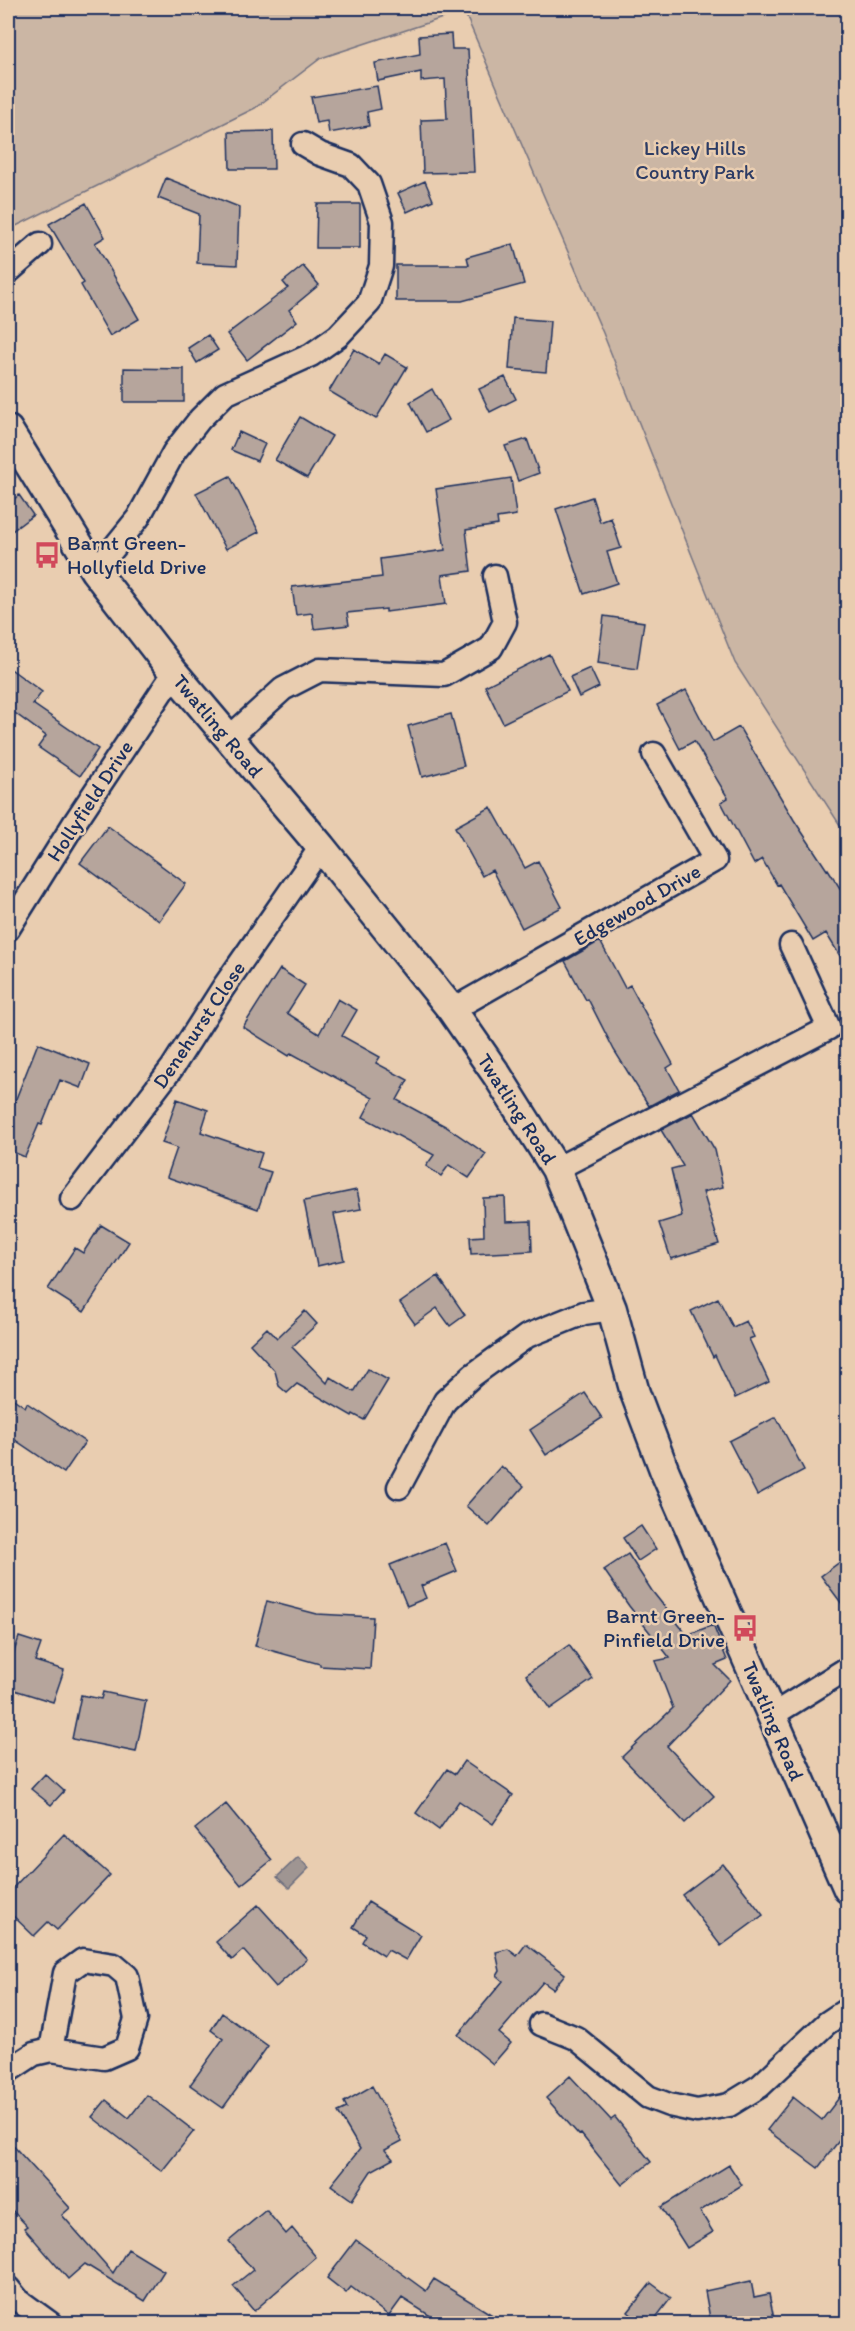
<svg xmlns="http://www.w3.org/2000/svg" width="855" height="2331" font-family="Itim,sans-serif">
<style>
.green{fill:#cbb6a4;stroke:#737281;stroke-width:1.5}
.water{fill:#9f9592;stroke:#6a6c7d;stroke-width:1.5}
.building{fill:#b6a59c;stroke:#1b2f5e;stroke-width:1.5}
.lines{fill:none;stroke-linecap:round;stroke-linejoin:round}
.minor-casing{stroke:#1b2f5e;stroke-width:27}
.tertiary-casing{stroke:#1b2f5e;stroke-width:33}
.minor{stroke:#e9cdb0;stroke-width:22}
.tertiary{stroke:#e9cdb0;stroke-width:28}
.labels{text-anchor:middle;stroke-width:5;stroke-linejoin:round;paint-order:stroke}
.park-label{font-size:21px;fill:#2d3c65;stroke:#e9cdb0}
.poi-label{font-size:21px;fill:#1b2f5e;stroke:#e9cdb0;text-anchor:start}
.street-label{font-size:21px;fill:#1b2f5e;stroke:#e9cdb0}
</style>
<rect width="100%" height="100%" fill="#e9cdb0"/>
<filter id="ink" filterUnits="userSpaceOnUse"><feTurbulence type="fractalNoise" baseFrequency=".0167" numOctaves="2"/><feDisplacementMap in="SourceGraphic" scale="12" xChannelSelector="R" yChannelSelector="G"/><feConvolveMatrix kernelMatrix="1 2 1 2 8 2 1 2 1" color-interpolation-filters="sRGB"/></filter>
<g filter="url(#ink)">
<path class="green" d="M8,8h839v828l-112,-173 -132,-330 -139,-322 -143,47 -66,50 -247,122z"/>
<path class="water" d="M298,1857l11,11 -20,20 -12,-11z"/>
<path class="building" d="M451,34l1,15h16l6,123 -51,1 -2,-53 26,-1 -2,-40 -24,2v-9l-43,9 -3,-18 45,-9 -1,-18z
M377,86l4,23 -14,3 2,14 -40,7 -2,-12 -11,2 -5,-26z
M273,131l1,38h-44l-1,-37z
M166,178l73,29 -2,58 -40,-2 2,-49 -41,-16z
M425,181l8,19 -26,12 -9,-19z
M86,203l19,34 -10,6 44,76 -29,17 -29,-51 3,-2 -35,-59z
M317,204h43v44h-44z
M513,244l11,40 -62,17h-66v-36h73l-2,-8z
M303,266l16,19 -30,25 8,11 -50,39 -20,-26 61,-46 -5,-6z
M513,318l37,3 -4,51 -37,-3z
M208,335l10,15 -21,13 -9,-15z
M354,349l25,15 6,-10 22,13 -31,52 -47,-28z
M124,368l60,1v33h-60z
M505,377l11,22 -26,13 -11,-23z
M432,389l17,31 -23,12 -16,-30z
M300,417l32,19 -25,42 -32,-18z
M239,432l26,12 -8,17 -26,-11z
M527,439l12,34 -21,8 -13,-35z
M230,476l29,56 -33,17 -30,-56z
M511,478l5,37 -19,3 1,7 -32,5 5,41 -29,4 4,29 -60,8v-3l-39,4 2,12 -35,4 -2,-16 -16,2 -4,-28 90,-10 -2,-18 65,-9 -9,-61z
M19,495l14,20 -25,19v-30z
M592,497l8,25 11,-4 10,30 -14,4 10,31 -33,11 -28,-85z
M604,616l40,6 -7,47 -39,-6z
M549,654l19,37 -65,32 -18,-37z
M8,667l34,25 -9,12 65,45 -18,27 -42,-29 8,-11 -38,-28z
M590,668l9,19 -20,10 -9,-20z
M686,690l27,52 26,-15 55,93 33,50 1,-1 20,32v68l-22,-36 -13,8 -34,-57 -2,1 -15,-26 -8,5 -33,-62 7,-4 -34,-57 -14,8 -23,-44z
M451,714l13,52 -42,11 -14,-51z
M491,807l34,61 13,-7 24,46 -40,21 -30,-58 -10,6 -27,-49z
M108,826l78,58 -27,37 -79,-58z
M600,941l25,47 5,-3 43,79 -6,4 12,22 -30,16 -35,-56 -26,-51 -2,1 -21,-39z
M280,969l25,16 -18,28 32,21 19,-35 19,11 -15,26 38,21 -4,6 32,17 -11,20 48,26 41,28 -17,24 -20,-13 -8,11 -15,-10 8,-11 -71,-38 10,-19 -82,-45 -2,3 -46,-29z
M38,1043l52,21 -9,24 -21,-8 -18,45 -3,-1 -14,33 -17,-7v-31z
M177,1099l31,11 -7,22 61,21 -5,15 14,4 -13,37 -91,-32 10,-29 -15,-5z
M693,1113l22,37 8,37 -20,5 16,52 -48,15 -12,-36 23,-7 -11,-47 12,-3 -22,-36z
M357,1190l4,19 -27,5 10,46 -27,6 -13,-65z
M505,1197l1,25 25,-1 1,30 -61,3 -1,-17 14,-1 -1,-38z
M101,1225l28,17 -45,70 -36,-23 27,-41 8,5z
M438,1276l27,39 -15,11 -13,-18 -22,16 -15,-21z
M718,1298l15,29 13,-6 8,16 -5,2 20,43 -34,16 -20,-43 -2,2 -22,-46z
M305,1311l12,13 -25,23 35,36 3,-6 24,15 14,-23 20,11 -24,40 -11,-6 -1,2 -55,-32 -10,9 -8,-7 -4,-15 -25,-27 17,-16 10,10z
M585,1393l17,25 -56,37 -16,-25z
M8,1395l17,12 2,-4 58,39 -21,31 -56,-38z
M776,1417l28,53 -47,25 -28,-54z
M501,1466l23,20 -35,40 -23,-20z
M641,1526l15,23 -18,12 -15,-23z
M445,1543l12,28 -36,15 5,12 -19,8 -17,-41z
M628,1554l24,37 35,44 26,-10 14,35 -12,5 15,15 -63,66 47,50 -29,27 -63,-66 51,-49 -18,-47 15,-3 -41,-52 -25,-36z
M848,1556v56l-27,-36z
M267,1601l50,13 56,3 -3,52 -50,-3v-2l-65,-18z
M19,1637l22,7 -6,17 29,9 -11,32 -45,-14v-31l4,1z
M569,1645l24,34 -43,30 -24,-34z
M103,1692l43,9 -10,51 -64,-13 9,-44 20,4z
M464,1761l49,34 -20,29 -34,-23 -20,29 -23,-17 31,-44 8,5z
M45,1774l19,17 -13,14 -20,-16z
M226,1804l46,56 -31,25 -46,-56z
M64,1834l46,41 -53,55 -9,-8 -14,14 -26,-25v-18z
M723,1864l40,51 -42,31 -39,-51z
M368,1902l53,33 -15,25 -18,-10 -4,6 -22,-14 4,-7 -13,-8z
M258,1905l49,54 -31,28 -33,-37 -11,10 -16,-18z
M526,1944l39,30 -12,15 -10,-7 -44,51 12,10 -18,21 -35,-29 45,-54 -6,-5 3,-5 -4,-19 12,-3 9,7z
M222,2013l46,33 -45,62 -33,-23 33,-46 -12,-9z
M570,2076l41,44 4,-3 36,45 -29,23 -41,-51 -2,1 -33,-37z
M372,2086l30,55 -17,9 8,9 -22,12 -19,29 -21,-15 29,-36 -22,-37 9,-4 -3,-6z
M848,2086v43l-30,39 -51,-38 26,-33 29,23z
M147,2095l47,36 -32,40 -70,-54 14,-17 23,18z
M8,2140l62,68 -8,7 51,58 15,-24 36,22 -19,30 -60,-37 -17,15 -44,-51 3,-2 -19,-20z
M729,2165l13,20 -42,26 13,21 -26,16 -26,-41z
M266,2210l20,24 6,-6 24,29 -62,54 -21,-25 20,-16 -24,-29z
M356,2240l70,51 8,-12 73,45h-64l-41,-26 -13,18 -38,-29 -5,6 -19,-15z
M751,2281l3,16 15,-3 6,30h-64l-6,-33z
M651,2283l20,15 -20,26h-9l-14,-12z"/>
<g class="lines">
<defs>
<path id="minor" d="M8,272l32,-28
M95,571l43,-53 36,-66 26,-33 25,-25 86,-39 27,-19 31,-33 12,-37 1,-44 -13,-38 -18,-19 -31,-11 -17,-10
M228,739l55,-50 37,-19 124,5 47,-27 14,-26 -10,-46
M8,929l67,-107 99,-149
M452,1010l263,-150 -61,-106
M556,1169l273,-141 -38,-83
M72,1199l100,-131 51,-80 98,-141
M399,1487l46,-86 28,-26 54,-39 57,-23 28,-4
M771,1716l77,-48
M541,2024l35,14 72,59 21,8 28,6 32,-6 31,-19 67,-63 21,-14
M8,2071l26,-17 17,-4 53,8 23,-10 9,-29 -9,-43 -13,-11 -31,-5 -18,13 -14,77
M8,2288l10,12 33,24"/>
<path id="tertiary" d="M8,430l87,141 79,102 147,174 131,163 45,65 59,94 56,140 23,84 30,79 183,417"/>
</defs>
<use href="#minor" class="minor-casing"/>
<use href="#tertiary" class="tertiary-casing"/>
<use href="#minor" class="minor"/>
<use href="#tertiary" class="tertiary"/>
</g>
</g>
<defs>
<symbol id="bus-bare" viewBox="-9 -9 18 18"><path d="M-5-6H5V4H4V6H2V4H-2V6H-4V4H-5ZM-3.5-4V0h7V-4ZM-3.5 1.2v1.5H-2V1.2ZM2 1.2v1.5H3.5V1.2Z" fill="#d1495b" stroke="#e9cdb0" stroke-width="2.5" paint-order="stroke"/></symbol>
</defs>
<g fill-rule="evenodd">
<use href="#bus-bare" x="28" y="536" width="38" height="38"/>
<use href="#bus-bare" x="726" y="1609" width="38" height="38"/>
</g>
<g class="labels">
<g class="park-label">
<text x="695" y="155">Lickey Hills<tspan x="695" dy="24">Country Park</tspan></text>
</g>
<g class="poi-label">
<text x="67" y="550">Barnt Green-<tspan x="67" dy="24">Hollyfield Drive</tspan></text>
<text x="725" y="1623" text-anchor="end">Barnt Green-<tspan x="725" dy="24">Pinfield Drive</tspan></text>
</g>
<g class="street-label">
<text transform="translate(218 726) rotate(50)" y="7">Twatling Road</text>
<text transform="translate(90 801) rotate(-57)" y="7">Hollyfield Drive</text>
<text transform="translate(637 905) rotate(-30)" y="7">Edgewood Drive</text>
<text transform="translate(199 1025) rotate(-56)" y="7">Denehurst Close</text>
<text transform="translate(517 1109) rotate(57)" y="7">Twatling Road</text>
<text transform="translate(773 1721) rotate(67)" y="7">Twatling Road</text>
</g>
</g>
<rect width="855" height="2331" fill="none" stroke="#e9cdb0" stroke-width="30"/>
<rect x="15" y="15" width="825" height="2301" fill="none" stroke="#1b2f5e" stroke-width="2" filter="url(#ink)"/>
</svg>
